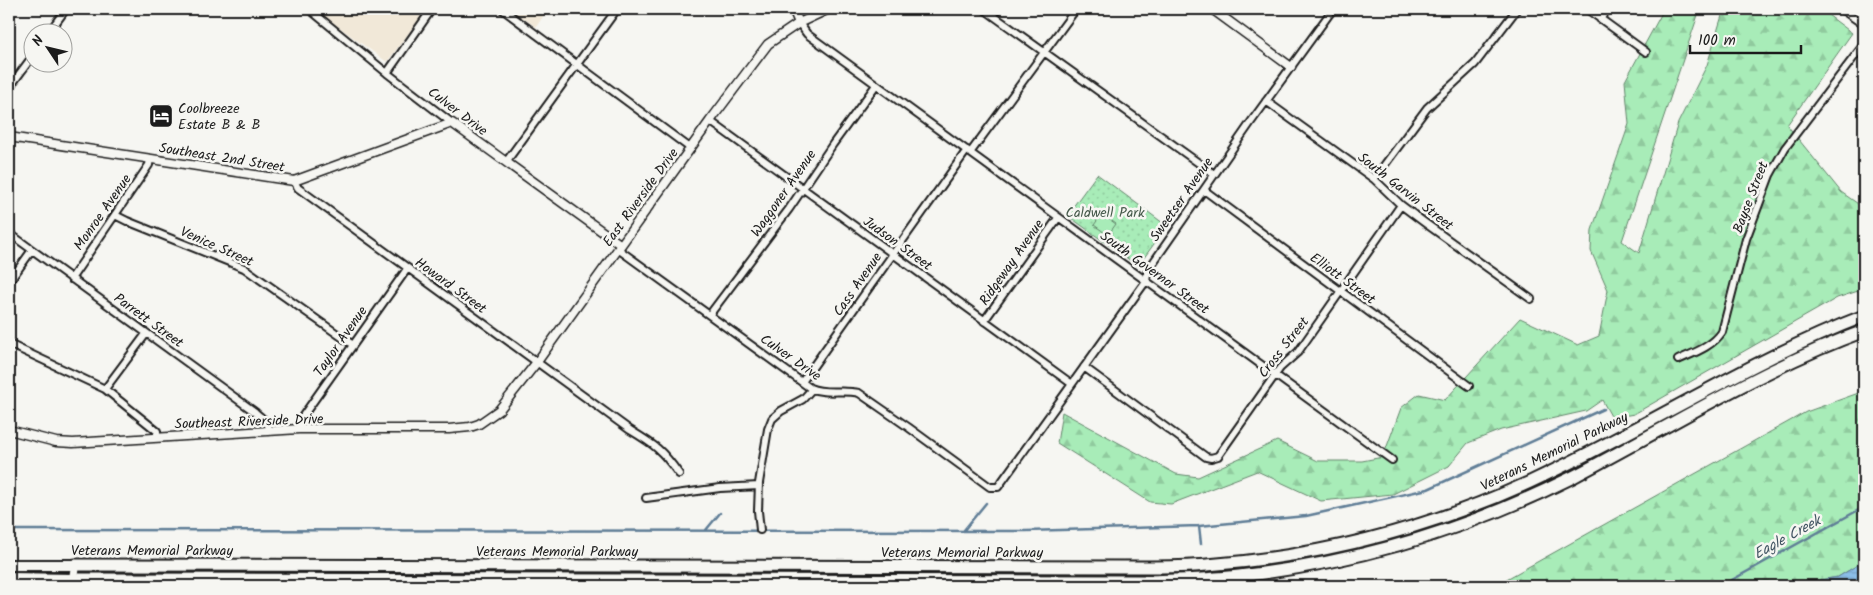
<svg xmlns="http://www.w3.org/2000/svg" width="1873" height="595" font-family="Kalam,sans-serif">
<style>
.built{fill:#f1e8d8}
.forest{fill:url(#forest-firs);stroke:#62846a}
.park{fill:url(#park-dots);stroke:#62846a}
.pitch{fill:#a8ecb8;stroke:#62846a}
.water{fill:url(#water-rules);stroke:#5f7d96}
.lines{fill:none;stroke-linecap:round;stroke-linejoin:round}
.stream{stroke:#5f7d96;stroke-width:2.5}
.minor-casing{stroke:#1c1c1c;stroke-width:10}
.tertiary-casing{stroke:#1c1c1c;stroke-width:11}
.trunk-casing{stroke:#1c1c1c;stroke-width:14}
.motorway-casing{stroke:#1c1c1c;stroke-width:15}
.minor{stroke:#f6f6f2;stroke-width:6}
.tertiary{stroke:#f6f6f2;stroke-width:8}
.trunk{stroke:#f6f6f2;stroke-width:10}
.motorway{stroke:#f6f6f2;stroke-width:11}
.labels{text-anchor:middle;stroke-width:5;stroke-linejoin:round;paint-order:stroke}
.poi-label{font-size:14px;fill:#1c1c1c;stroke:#f6f6f2;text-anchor:start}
.street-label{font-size:14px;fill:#1c1c1c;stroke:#f6f6f2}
.park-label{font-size:14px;fill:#465a4b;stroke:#f6f6f2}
.water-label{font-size:15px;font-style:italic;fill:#435563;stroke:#f6f6f2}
</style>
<defs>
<pattern id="forest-firs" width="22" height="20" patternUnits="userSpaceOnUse" patternTransform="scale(1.25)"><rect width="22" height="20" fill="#a8ecb8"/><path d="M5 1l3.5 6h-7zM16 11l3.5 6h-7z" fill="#90ca9e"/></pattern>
<pattern id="park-dots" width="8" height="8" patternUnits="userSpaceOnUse" patternTransform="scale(1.25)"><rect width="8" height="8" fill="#a8ecb8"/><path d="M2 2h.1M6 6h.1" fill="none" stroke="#90ca9e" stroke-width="1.8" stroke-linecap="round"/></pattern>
<pattern id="water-rules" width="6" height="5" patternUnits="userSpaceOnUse" patternTransform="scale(1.25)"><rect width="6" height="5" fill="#8bbee8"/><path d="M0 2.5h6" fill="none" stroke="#77a3c6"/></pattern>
</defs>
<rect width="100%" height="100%" fill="#f6f6f2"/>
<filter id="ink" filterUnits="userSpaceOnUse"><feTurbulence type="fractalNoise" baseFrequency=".02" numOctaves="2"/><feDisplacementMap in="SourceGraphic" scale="10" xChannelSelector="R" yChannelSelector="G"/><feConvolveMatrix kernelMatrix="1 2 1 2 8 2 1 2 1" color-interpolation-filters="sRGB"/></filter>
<g filter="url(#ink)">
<path class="built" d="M314,9h113l-40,53z
M510,9h38l-12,18z"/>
<path class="forest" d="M1664,9h36l-78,232 17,12 39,-130 29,-58 17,-56h96l32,24 -65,92 54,67 23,16v81l-27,9 -203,116 -22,4 -10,-18 -16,11 -85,19 -33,13 -19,23 -56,28 -72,7 -64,-30 -86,33 -21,-2 -93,-59 5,-31 114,62 22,3 79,-36 41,20h44l21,-4 18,-49 18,-14 26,6 75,-82 58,27 21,-9 9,-46 -17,-39 1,-21 37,-106 -4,-43z
M1864,391v170l-26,16 -18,3 -12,6h-314l312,-174z"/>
<path class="park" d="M1097,174l70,52 -29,40 -71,-51z"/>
<path class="pitch" d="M1102,214l14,10 -8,11 -14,-10z"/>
<path class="water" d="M1864,561v25h-56l12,-6 18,-3z"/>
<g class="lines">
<path class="stream" d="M1199,526l2,18
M9,530l1017,1 173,-5 107,-10 122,-27 175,-80
M706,530l14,-17
M964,530l22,-27
M1721,586l143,-79"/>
<defs>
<path id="minor" d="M309,9l78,64 65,50
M502,9l188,139
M984,9l230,165
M1587,9l59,43
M1841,9l23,16
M1600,19l8,-10
M799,23l8,11 585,426
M49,32l17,-23
M387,73l45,-64
M9,88l23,-31
M1266,101l108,78 27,26 24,18 106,76
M710,121l362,263
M970,153l106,-144
M506,162l111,-153
M1374,179l53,-71 48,-44 42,-55
M294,181l4,7 332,242c25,15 32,20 49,44
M1204,190l265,196
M115,215l12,6 117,47 109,77
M9,233l246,179c6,6 14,10 15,19
M618,249l192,139c15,7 33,1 49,5l49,34 82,60h8l148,-206 2,-11 103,-148 82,-113
M71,279l78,-114 1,-6
M9,282l23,-32
M710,314l79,-105 44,-65 43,-59
M984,321l74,-103
M9,344l96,45 52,42v6
M1678,360c15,-7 34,-13 44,-28l24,-93 24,-64 15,-27 79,-104
M1084,367l122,90 5,1 7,-2 62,-88 18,-16 103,-147
M802,382l165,-232
M105,389l41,-55
M299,429l1,-9 107,-151
M646,498l74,-10 39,-2
M760,530l-2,-19 1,-28 9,-54 4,-10 9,-8 22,-12 9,-10"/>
<path id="tertiary" d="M793,9l6,14
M1212,9l79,58
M9,137l285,44 158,-58 169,122
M9,430l47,12 17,1 226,-14h150l21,-2 9,-3 20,-14 38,-48 173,-241 58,-77 31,-21 30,-14
M72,586l3,-21"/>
<path id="trunk" d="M9,565h66
M9,578l64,1"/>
<path id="motorway" d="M75,565l1066,2c22,0 44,0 66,-2 111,-8 222,-37 323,-83 113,-52 217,-121 334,-166
M73,579l1070,2c32,-1 64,-1 96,-5 116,-13 230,-47 334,-99 96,-50 189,-109 291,-146"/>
</defs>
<use href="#minor" class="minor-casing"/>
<use href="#tertiary" class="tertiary-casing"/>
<use href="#trunk" class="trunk-casing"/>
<use href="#motorway" class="motorway-casing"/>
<use href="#minor" class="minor"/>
<use href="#tertiary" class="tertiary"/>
<use href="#trunk" class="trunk"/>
<use href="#motorway" class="motorway"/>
</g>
</g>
<defs>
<symbol id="hotel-square" viewBox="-11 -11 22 22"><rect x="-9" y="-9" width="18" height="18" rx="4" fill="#1c1c1c" stroke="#f6f6f2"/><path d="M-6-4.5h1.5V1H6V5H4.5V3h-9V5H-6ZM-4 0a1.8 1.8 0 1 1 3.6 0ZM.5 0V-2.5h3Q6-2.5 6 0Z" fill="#fff"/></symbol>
</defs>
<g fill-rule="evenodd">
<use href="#hotel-square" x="147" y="102" width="28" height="28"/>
</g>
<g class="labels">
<g class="poi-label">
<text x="178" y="113">Coolbreeze<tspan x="178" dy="16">Estate B &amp; B</tspan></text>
</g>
<g class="street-label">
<text transform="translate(458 111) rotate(37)" y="5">Culver Drive</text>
<text transform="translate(222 157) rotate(9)" y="5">Southeast 2nd Street</text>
<text transform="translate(1406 191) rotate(38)" y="5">South Garvin Street</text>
<text transform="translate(783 193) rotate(-55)" y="5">Waggoner Avenue</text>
<text transform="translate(640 197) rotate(-54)" y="5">East Riverside Drive</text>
<text transform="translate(1750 197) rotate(-69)" y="5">Bayse Street</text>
<text transform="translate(1181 199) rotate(-55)" y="5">Sweetser Avenue</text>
<text transform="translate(102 212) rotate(-55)" y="5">Monroe Avenue</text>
<text transform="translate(898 243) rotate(36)" y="5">Judson Street</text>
<text transform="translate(217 246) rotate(24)" y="5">Venice Street</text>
<text transform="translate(1011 262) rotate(-55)" y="5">Ridgeway Avenue</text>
<text transform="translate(1155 272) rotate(36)" y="5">South Governor Street</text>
<text transform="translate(1343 278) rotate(36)" y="5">Elliott Street</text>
<text transform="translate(857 284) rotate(-55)" y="5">Cass Avenue</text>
<text transform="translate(451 285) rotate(36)" y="5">Howard Street</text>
<text transform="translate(149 320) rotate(36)" y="5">Parrett Street</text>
<text transform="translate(340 341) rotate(-55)" y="5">Taylor Avenue</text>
<text transform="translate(1283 347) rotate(-52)" y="5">Cross Street</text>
<text transform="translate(791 357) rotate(35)" y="5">Culver Drive</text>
<text transform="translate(249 421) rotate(-2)" y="5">Southeast Riverside Drive</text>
<text transform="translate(1554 451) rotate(-26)" y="5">Veterans Memorial Parkway</text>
<text x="152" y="555">Veterans Memorial Parkway</text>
<text x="557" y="556">Veterans Memorial Parkway</text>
<text x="962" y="557">Veterans Memorial Parkway</text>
</g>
<g class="park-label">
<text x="1105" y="217">Caldwell Park</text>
</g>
<g class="water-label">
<text transform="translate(1787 537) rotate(-29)" y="5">Eagle Creek</text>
</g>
</g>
<rect width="1873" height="595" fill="none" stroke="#f6f6f2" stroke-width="30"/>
<rect x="15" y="15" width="1843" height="565" fill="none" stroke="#1c1c1c" stroke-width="2" filter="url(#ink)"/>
<g transform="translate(48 48) rotate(305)"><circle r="24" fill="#f6f6f2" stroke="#9f9f9c"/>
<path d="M0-4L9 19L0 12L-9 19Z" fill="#1c1c1c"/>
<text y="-8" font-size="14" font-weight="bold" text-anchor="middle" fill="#1c1c1c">N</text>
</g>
<path d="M1690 45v8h111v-8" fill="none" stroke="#1c1c1c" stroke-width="2.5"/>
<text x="1698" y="45" font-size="15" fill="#1c1c1c" stroke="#f6f6f2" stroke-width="4" paint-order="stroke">100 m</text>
</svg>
